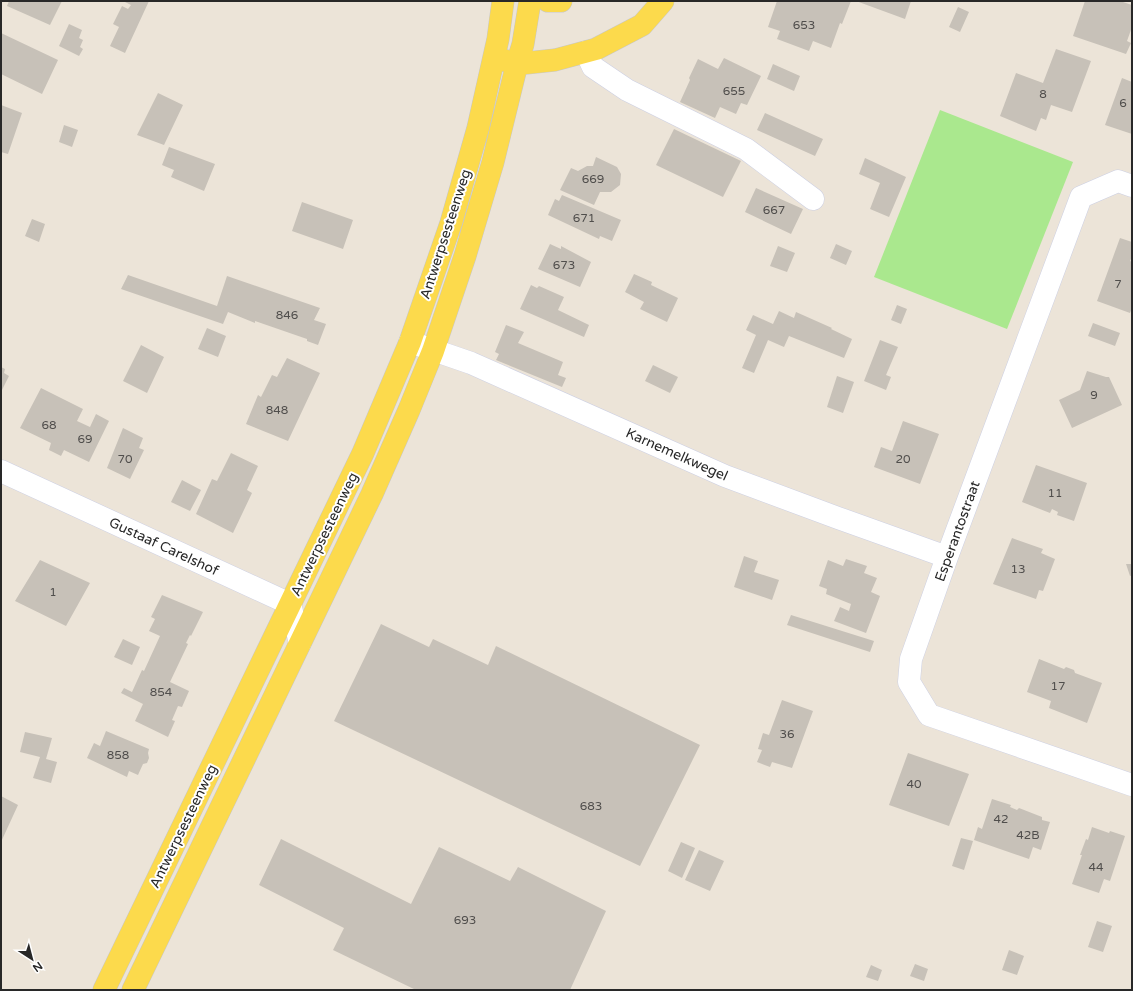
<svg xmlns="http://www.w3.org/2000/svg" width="1133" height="991" font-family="'Varela Round',sans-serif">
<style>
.green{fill:#aae88e}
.building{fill:#c7c1b8}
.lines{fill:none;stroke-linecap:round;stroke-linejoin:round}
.minor-casing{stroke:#cdd0e3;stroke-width:23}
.major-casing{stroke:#c7c7c7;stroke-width:23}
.minor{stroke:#fff;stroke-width:22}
.major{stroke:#fcda4c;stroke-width:22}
.labels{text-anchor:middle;stroke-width:4;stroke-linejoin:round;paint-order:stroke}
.number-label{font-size:12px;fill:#504e4c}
.street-label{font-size:14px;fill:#282828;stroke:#fff}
</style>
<rect width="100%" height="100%" fill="#ece4d8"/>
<path class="green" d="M940,110l133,52 -66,167 -133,-52z"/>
<path class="building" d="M9,1h53l-12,24 -43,-19z
M123,1h26l-24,52 -15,-7 9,-19 -6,-3 9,-18 6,3 3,-4z
M777,1h74l-9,23 -2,-1 -9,25 -18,-7 -4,10 -32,-12 3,-8 -12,-4z
M856,1h55l-6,18z
M1085,1h35l12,4v22l-5,14 4,2 -5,11 -53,-18z
M958,7l11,5 -9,20 -11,-5z
M69,24l13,6 -3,8 4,2 -3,7 3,2 -4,7 -20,-10z
M1,33l57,27 -16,34 -41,-20z
M1056,49l35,12 -19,51 -21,-7 -5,15 -5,-2 -5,13 -36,-15 16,-43 27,10z
M724,58l37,18 -14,29 -6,-2 -5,11 -16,-7 -5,11 -35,-16 10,-22 -1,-2 9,-19 20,10z
M773,64l27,12 -6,15 -27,-12z
M1122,78l10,4v52l-27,-9z
M158,93l25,12 -19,40 -27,-10z
M1,105l21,8 -14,41 -7,-2z
M765,113l58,26 -8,17 -58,-26z
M64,125l14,5 -6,17 -13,-5z
M674,129l67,32 -18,36 -67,-32z
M169,147l46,17 -11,27 -33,-14 3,-7 -12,-5z
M596,157l21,10 4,7 -1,11 -9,7h-11l-6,13 -34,-15 11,-22 7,3 9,-5h6z
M865,158l41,19 -17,40 -19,-8 10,-26 -21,-9z
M756,188l47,21 -12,25 -46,-22z
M562,195l59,25 -9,21 -12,-5 -1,3 -51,-24 7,-16 4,2z
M302,202l51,18 -10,29 -51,-18z
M32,219l13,5 -6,18 -14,-6z
M1120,238l12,4v15l-2,4 2,1v46l-2,5 -33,-12z
M550,244l11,5v-3l30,16 -11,25 -42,-18z
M836,244l16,7 -6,14 -16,-7z
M778,246l17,7 -8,19 -17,-6z
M634,274l18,8 -1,3 27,13 -11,24 -27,-13 4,-7 -19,-10z
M128,275l89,31 10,-30 93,32 -6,12 12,4 -8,21 -11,-4v-2l-52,-18v2l-27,-11 -5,12 -102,-35z
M531,285l6,3 2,-2 25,11 -6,13 31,15 -5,12 -64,-28z
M897,305l10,4 -6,15 -10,-4z
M779,311l15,7 2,-6 36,16 -1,1 21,10 -8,19 -55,-22 -5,11 -16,-7 -14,33 -12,-5 14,-33 -10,-5 7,-15 20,9z
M1093,323l27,10 -5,13 -27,-10z
M506,325l18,7 -6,11 45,19 -5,13 8,3 -4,9 -66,-27 3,-6 -4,-2z
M207,328l19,8 -8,21 -20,-8z
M880,340l18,7 -12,28 5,2 -5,13 -22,-9z
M141,345l23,12 -17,36 -24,-12z
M287,358l33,15 -32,68 -42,-17 12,-29 3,2 11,-22 5,2z
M653,365l25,12 -8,16 -25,-12z
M1,367l4,2 -1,4 5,3 -8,16z
M1087,371l19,6h3l13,28 -50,23 -13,-28 21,-10z
M837,376l17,6 -11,31 -16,-6z
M41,388l42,21 -6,12 13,6 6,-13 13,7 -20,41 -25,-12 -3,6 -12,-6 2,-7 -31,-15z
M903,421l36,13 -19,50 -46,-17 7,-20 11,4z
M123,428l20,10 -4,10 5,2 -14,29 -23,-11z
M231,453l27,13 -11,24 5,3 -19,40 -37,-19 16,-35 5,2z
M1036,465l51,18 -13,38 -17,-6 1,-3 -6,-3 -2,4 -28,-11z
M182,480l19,10 -11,21 -19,-9z
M1012,538l31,11 -2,4 14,6 -12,32 -4,-1 -3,9 -43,-15z
M744,556l14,5 -4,11 25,8 -7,20 -38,-13z
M846,559l21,7 -3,7 13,5 -6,14 9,4 -14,37 -32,-12 6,-14 9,4 2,-7 -25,-10 1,-5 -8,-3 9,-26 15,6z
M40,560l50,23 -24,43 -51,-25z
M1126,564h6v11l-2,1z
M162,595l41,17 -12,24 -1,-1 -4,8 2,1 -18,38 19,9 -7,16 -4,-1 -6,14 3,1 -7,16 -33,-16 8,-17 -22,-11 3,-5 8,4 10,-22 2,1 16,-35 -11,-5 6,-12 -4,-2z
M791,615l83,26 -4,11 -83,-27z
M381,624l48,23 4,-8 55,26 8,-19 204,99 -60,121 -306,-145z
M123,639l17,8 -8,18 -18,-8z
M1039,659l25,10 2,-2 8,3 1,3 27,10 -15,40 -38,-15 2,-7 -24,-9z
M782,700l31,11 -21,57 -20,-6 -2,5 -13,-5 5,-12 -4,-1 5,-16 6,2z
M106,731l43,18 -1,4 1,5 -2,5 -4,1 -5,11 -9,-4 -2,6 -40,-19 7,-15 6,3z
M25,732l27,6 -6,21 11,3 -6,21 -18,-5 7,-21 -20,-5z
M908,753l61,21 -20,52 -60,-21z
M1,796l17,9 -17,37z
M992,799l19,6 -1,2 7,3 2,-2 23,9v3l8,2 -9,28 -8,-3 -4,12 -55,-19 4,-13 4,2z
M1092,827l17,6 1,-2 15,5 -15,45 -6,-2 -5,14 -27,-9 10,-29h-2l6,-16 2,1z
M961,838l12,3 -9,29 -12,-4z
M281,839l130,65 28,-57 71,34 8,-14 88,44 -36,79h-154l-83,-40 11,-22 -85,-43z
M681,842l14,6 -13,30 -14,-7z
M699,850l25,11 -14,30 -25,-11z
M1097,921l15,5 -9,26 -15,-5z
M1009,950l15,6 -7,19 -15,-5z
M915,964l13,5 -4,12 -14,-5z
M871,965l11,5 -4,11 -12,-4z"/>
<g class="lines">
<defs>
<path id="minor" d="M586,52l7,15 34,23 119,59 67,50
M1132,186l-14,-5 -37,16 -134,360 -36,102 -2,23 20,33 203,70
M410,342l61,21 254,113 113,42 109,39
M1,471l289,133 10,39"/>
<path id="major" d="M548,1h13
M503,60l14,4 38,-4 41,-11 46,-24 21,-24
M104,990l259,-537 47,-111 41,-119 27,-95 20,-89 5,-38
M133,990l239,-496 37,-84 24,-59 32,-95 28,-94 24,-98 6,-20 7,-43"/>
</defs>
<use href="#minor" class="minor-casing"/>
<use href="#major" class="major-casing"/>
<use href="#minor" class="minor"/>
<use href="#major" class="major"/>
</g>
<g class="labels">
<g class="number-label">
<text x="804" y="29">653</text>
<text x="734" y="95">655</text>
<text x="1043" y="98">8</text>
<text x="1123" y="107">6</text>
<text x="593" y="183">669</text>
<text x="774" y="214">667</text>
<text x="584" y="222">671</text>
<text x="564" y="269">673</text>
<text x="1118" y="288">7</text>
<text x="287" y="319">846</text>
<text x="1094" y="399">9</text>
<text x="277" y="414">848</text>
<text x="49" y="429">68</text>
<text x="85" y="443">69</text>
<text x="125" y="463">70</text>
<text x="903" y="463">20</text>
<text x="1055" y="497">11</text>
<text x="1018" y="573">13</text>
<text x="53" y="596">1</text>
<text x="1058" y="690">17</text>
<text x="161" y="696">854</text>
<text x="787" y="738">36</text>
<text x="118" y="759">858</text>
<text x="914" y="788">40</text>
<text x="591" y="810">683</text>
<text x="1001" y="823">42</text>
<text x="1028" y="839">42B</text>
<text x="1096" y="871">44</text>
<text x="465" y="924">693</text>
</g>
<g class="street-label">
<text transform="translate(445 234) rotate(-72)" y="5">Antwerpsesteenweg</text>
<text transform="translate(677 454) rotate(24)" y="5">Karnemelkwegel</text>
<text transform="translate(957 531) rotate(-70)" y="5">Esperantostraat</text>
<text transform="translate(324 534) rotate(-64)" y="5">Antwerpsesteenweg</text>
<text transform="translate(164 546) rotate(25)" y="5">Gustaaf Carelshof</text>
<text transform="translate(183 826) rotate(-64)" y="5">Antwerpsesteenweg</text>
</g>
</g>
<rect width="1133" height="991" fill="none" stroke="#282828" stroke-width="4"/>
<g transform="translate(32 959) rotate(144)" stroke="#ffffff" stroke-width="3" paint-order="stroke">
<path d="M0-3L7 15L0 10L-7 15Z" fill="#282828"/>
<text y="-6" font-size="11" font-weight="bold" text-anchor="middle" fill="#282828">N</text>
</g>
</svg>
